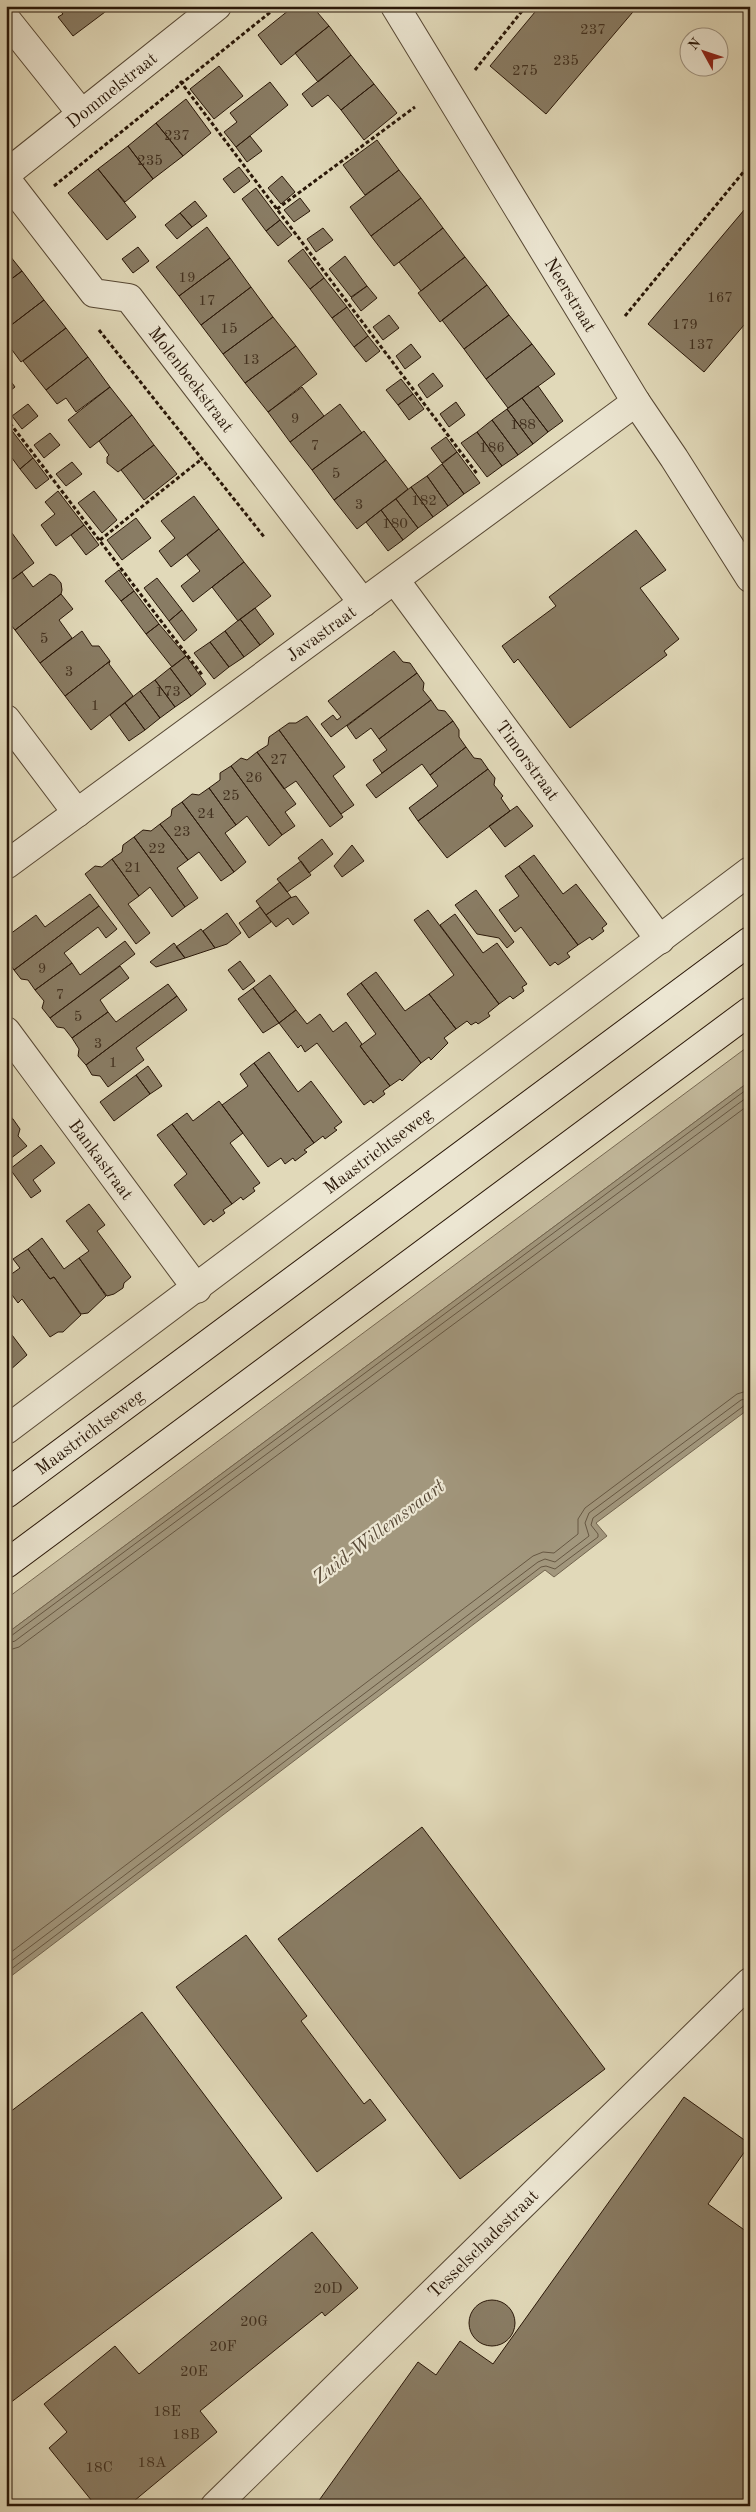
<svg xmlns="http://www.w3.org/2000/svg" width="756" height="2512" font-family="'Old Standard TT',serif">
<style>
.green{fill:#c2b89b;stroke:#766852}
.water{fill:#a2977d;stroke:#72644e}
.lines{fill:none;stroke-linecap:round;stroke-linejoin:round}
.shore{stroke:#665742;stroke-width:1}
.building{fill:#897c64;stroke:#291708}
.street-casing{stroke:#574834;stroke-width:30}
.secondary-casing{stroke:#291708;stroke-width:30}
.path{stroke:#291708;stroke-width:3;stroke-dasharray:4 2.5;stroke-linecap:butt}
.street{stroke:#ece6d2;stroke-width:28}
.secondary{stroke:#ece6d2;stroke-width:28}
.labels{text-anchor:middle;stroke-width:4.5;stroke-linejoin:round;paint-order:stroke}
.number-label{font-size:15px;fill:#41301f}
.street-label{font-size:18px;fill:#291708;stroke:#ece6d2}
.water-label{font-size:19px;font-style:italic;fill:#594a37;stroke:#ece6d2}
</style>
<rect width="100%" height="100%" fill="#e1d9b9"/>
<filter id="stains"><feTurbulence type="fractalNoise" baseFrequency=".004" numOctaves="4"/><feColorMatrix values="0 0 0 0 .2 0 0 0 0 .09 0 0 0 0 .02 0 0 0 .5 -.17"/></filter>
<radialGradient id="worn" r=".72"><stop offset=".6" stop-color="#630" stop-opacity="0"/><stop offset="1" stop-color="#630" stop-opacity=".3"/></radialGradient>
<path class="green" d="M750,1045v36l-744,553v-35z"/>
<path class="water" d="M750,1081v327l-154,115 11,13 -53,41 -9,-7 -539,410v-346z"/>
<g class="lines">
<path class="shore" d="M6,1638l5,-2 739,-549
M6,1644l9,-3 735,-546
M6,1651l13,-4 731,-543
M6,1956l527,-400 10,-4 11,1 24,-19v-15l7,-11 152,-114 13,-4
M6,1965l532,-403 7,-3 10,3 34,-26 -4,-13 4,-10 152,-113 9,-2
M6,1973l535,-406 5,-1 9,3 43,-32v-3l-7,-9 2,-7 152,-113 5,-1"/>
</g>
<path class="building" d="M56,6h57l-40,30 -15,-19 5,-3z
M294,6h18l17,20 -48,39 -23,-30z
M540,6h98l-92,108 -56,-48z
M329,26l22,29 -33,27 -23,-29z
M351,55l23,29 -33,26 -13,-15 -16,12 -10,-13z
M219,66l24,30 -29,23 -24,-30z
M270,82l18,23 -52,42 -12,-15 13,-10 -7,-9z
M374,84l23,29 -33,27 -23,-30z
M186,99l25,34 -28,23 -27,-33z
M156,123l27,33 -30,23 -25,-33z
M250,136l12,15 -15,11 -11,-15z
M377,140l22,30 -34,25 -22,-30z
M128,146l25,33 -28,23 -27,-33z
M239,167l11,14 -16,12 -11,-14z
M98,169l38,48 -29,23 -39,-47z
M399,170l22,28 -50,38 -21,-29z
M282,176l13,16 -14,12 -13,-16z
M256,188l24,32 -14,11 -24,-32z
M300,198l10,13 -16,11 -10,-12z
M421,198l22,30 -49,38 -23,-30z
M195,201l12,15 -15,11 -12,-14z
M750,203v115l-46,54 -56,-48z
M180,213l12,14 -15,12 -12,-14z
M280,220l12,15 -14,11 -12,-15z
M207,227l23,31 -51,38 -23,-29z
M323,228l10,12 -17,12 -9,-13z
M443,228l22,29 -44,34 -22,-29z
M138,247l11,14 -16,12 -11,-14z
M303,249l21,29 -14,11 -22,-28z
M6,251l16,20 -16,12z
M345,256l22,30 -16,11 -22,-28z
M465,257l22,28 -47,37 -22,-29z
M230,258l21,29 -50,38 -22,-29z
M22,271l22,29 -34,26 -4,-6v-37z
M324,278l23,29 -15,11 -22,-29z
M487,285l22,30 -45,34 -22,-29z
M367,286l10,12 -16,13 -10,-13z
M251,287l22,30 -50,37 -22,-29z
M44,300l22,28 -45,34 -15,-20v-13z
M347,307l21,29 -14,11 -22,-29z
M389,315l10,13 -16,12 -10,-13z
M509,315l23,29 -46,35 -22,-30z
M273,317l23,29 -51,37 -22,-29z
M66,328l22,29 -42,33 -23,-29z
M368,336l12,15 -14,11 -12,-15z
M411,344l10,13 -16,12 -9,-13z
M532,344l23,30 -47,34 -22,-29z
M296,346l21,28 -49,38 -23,-29z
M88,357l22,30 -34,25 -10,-14 -9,6 -11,-14z
M433,373l10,13 -16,12 -9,-13z
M6,375l9,12 -9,7z
M401,379l12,15 -15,11 -12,-15z
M538,386l25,35 -15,11 -26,-34z
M110,387l22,28 -42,33 -22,-28z
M302,387l22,29 -34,26 -22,-30z
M413,394l11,15 -15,11 -11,-15z
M522,398l26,34 -15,12 -26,-35z
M456,402l9,13 -16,12 -9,-13z
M28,404l10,12 -16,13 -10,-13z
M340,404l22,29 -50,37 -22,-28z
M507,409l26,35 -15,11 -26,-35z
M132,415l22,30 -36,27 -11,-9v-6l2,-2 -10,-14z
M492,420l26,35 -16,11 -25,-34z
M6,423l27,35 -13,11 -14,-19z
M364,431l22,29 -52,40 -22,-30z
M477,432l25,34 -15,11 -26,-34z
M50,433l10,12 -16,13 -10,-13z
M446,437l11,15 -15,11 -11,-15z
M154,445l23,29 -33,26 -23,-30z
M457,452l23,31 -16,11 -22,-30z
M33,458l16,21 -13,10 -16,-20z
M386,460l22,29 -51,40 -23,-29z
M72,462l10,12 -16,12 -10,-12z
M442,464l22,30 -16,12 -21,-30z
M427,476l21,30 -15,11 -22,-30z
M411,487l22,30 -15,11 -22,-29z
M58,491l26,34 -28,21 -15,-21 14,-11 -10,-12z
M94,491l23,29 -15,13 -24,-30z
M194,496l25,33 -48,38 -12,-16 16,-13 -14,-17z
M396,499l22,29 -15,12 -22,-30z
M381,510l22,30 -15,11 -22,-29z
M136,518l15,20 -29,22 -15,-20z
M84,525l15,20 -13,10 -15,-20z
M9,529l25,34 -28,21v-53z
M219,529l25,33 -51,40 -12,-16 19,-15 -13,-16z
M636,530l30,40 -26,18 39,51 -15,12 3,4 -97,73 -52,-69 -4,4 -12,-17 54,-40 -7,-9z
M244,562l27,34 -33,25 -26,-34z
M119,570l15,21 -13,10 -16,-20z
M22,572l11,15 17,-13 5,2 6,7 1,7 -1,4 -46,36 -9,-11v-35z
M157,578l25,32 -13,11 -25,-33z
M134,591l25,33 -13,10 -25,-33z
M61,594l12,15 -14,11 13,18 -32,25 -25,-33z
M255,608l19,26 -14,11 -20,-26z
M182,610l15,20 -13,11 -15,-20z
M240,619l20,26 -16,12 -19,-26z
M159,624l27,32 -14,11 -26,-33z
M82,631l10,15h7l11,15 -45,35 -25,-33z
M225,631l19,26 -15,10 -19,-25z
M210,642l19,25 -15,12 -20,-26z
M394,651l9,11 7,1 7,10 -86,64 -10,-13 12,-9 4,5 4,-3 -13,-16z
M186,656l20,28 -15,12 -21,-28z
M110,661l-1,3 24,32 -42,34 -26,-34z
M170,668l21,28 -16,11 -20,-27z
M417,673l7,10 -1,7 8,10 -52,39 -8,-11 -15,11 -9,-13z
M155,680l20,27 -15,11 -20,-27z
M140,691l20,27 -15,12 -20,-27z
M431,700l7,10 7,1 8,10 -71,52 -9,-13 14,-10 -8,-11z
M125,703l20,27 -16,11 -19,-26z
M307,716l38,51 -12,9 21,29 -13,9 -62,-84 10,-7h7z
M453,721l6,9v7l7,10 -36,28 -8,-11 -46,34 -10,-13z
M279,730l64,87 -13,10 -34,-46 -12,8 -27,-37 11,-7 1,-8z
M466,747l8,11 7,1 7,10 -70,52 -9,-13 29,-22 -8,-11z
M257,752l39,52 -11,8 10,14 -13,9 -51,-69 10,-8 6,2z
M231,766l51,69 -13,11 -22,-30 -11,9 -27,-37 11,-8v-7z
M488,769l7,9 -1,7 9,11 -2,2 9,13 -63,47 -29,-37z
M209,788l27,37 -11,8 21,29 -12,10 -52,-70 10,-8 7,1z
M182,802l52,70 -13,9 -22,-29 -11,8 -28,-36 11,-8 1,-7z
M517,806l16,20 -28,21 -16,-21z
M160,824l28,36 -11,8 21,30 -13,9 -51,-70 9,-7 8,1z
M134,837l51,70 -13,10 -22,-30 -11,9 -27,-37 10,-7 1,-7z
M322,839l11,15 -24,19 -11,-15z
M352,845l12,16 -22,16 -8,-11z
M534,855l29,39 13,-10 31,40 -5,4 2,3 -12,9 -2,-3 -12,8 -59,-79z
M112,859l27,37 -11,8 22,29 -14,11 -51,-70 10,-8 7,1z
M301,861l10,14 -24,17 -10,-13z
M519,866l59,79 -11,8 3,4 -12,8 -3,-3 -5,4 -29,-39 -6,5 -16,-22 20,-14 -14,-20z
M280,882l11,15 -25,18 -10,-14z
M476,890l38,52 -7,6 -8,-10 -22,-4 -22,-29z
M90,894l9,12 -85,64 -7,-10 -1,-23 30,-22 9,12z
M296,896l13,17 -16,12 -5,-7 -12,9 -10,-12 24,-17z
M99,906l18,23 -11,9 -8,-11 -34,26 8,10 -37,27 -7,-10 -7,-1 -7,-9z
M260,907l11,15 -22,16 -10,-15z
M428,910l71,94 -11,9 2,3 -12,8 -2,-2 -5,3 -4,-4 -11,8 -27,-35 25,-19 -40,-55z
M227,913l14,20 -14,11 -12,4 -12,-17z
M455,914l28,39 14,-10 30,41 -5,3 2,4 -11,8 -3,-3 -11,8 -59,-79z
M201,929l14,19 -30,10 -9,-11z
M125,941l10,13 -85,64 -8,-10 2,-7 -9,-11 37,-27 8,12z
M174,943l11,15 -29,9 -6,-5z
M240,961l15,20 -12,9 -15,-20z
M120,966l9,12 -29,22 8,12 -36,26 -8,-10 -7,-1 -7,-9z
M376,972l29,39 24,-17 27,35 -12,9 4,5 -17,17 -2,-3 -8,6 -60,-80z
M270,975l26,35 -17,13 -26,-35z
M361,983l60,80 -19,18 -2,-2 -10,7 -30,-40 16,-12 -29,-40z
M168,984l9,12 -91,69 -8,-9 1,-7 -7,-11 36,-26 8,10z
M253,988l26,35 -16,10 -25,-34z
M177,996l10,14 -51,38 8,12 -36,27 -8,-11 -8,-1 -6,-10z
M296,1010l11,14 13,-10 13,18 13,-10 16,22 -2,2 30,40 -7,5 2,3 -12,9 -2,-3 -7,5 -47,-62 -12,9 -4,-7 -3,3 -19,-25z
M269,1052l29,40 13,-11 31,41 -8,6 3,2 -12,9 -2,-3 -9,7 -60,-80z
M254,1063l60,80 -10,7 3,2 -12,9 -2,-3 -8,6 -4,-6 -13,9 -46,-62 26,-19 -8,-12z
M148,1066l14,20 -12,8 -14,-19z
M136,1075l14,19 -36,27 -14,-19z
M219,1101l24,32 -13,10 30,40 -7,5 2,3 -12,9 -2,-3 -9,7 -60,-80 15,-11 6,8z
M6,1111l7,8 -7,5z
M13,1119l7,10 -2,7 9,10 -21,16v-38z
M172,1124l60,80 -9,6 2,3 -12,9 -2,-3 -7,6 -30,-40 13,-11 -30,-39z
M41,1145l14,18 -22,17 8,11 -10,7 -21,-29z
M89,1204l16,21 -8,6 34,46 -7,6 -1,5 -9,6 -7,2 -28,-38 10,-7 -23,-30z
M42,1238l22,31 15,-11 27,38 -18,17 -7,1 -27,-37 -4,2 -22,-30z
M28,1249l22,30 4,-2 27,38 -18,17h-5l-8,5 -28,-38 -4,4 -12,-16v-9l14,-10 -7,-9z
M6,1327l21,28 -18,16h-3z
M422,1827l183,242 -145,110 -182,-240z
M246,1935l61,81 -6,5 63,83 6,-5 16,21 -69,52 -141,-185z
M142,2012l140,186 -276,208v-291z
M684,2097l66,47 -42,60 42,30v272h-435l103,-144 18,13 24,-34 33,23z
M312,2232l46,56 -33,28 -3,-4 -122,99 17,21 -89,74h-32l-47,-58 18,-16 -23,-28 71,-58 24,28z
M469 2323a23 23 0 1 1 46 0a23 23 0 1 1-46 0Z"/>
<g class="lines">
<defs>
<g id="street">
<path id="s1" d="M395,6l241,396 38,56 76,120"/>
<path d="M6,19l75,94"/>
<path id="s2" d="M6,174l211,-168"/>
<path id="s3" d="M6,179l88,114 35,5 234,305"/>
<path id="s4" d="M395,580l265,360"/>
<path d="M6,719l71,94"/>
<path id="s5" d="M6,865l630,-463"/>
<path id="s6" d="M6,1031l191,258"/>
<path id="s7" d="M6,1430l744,-559"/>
<path id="s8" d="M215,2506l535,-524"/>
</g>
<g id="secondary">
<path id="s9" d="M6,1494l744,-553"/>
<path d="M6,1564l744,-553"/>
</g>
</defs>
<use href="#street" class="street-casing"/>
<use href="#secondary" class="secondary-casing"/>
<path class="path" d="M475,70l51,-64
M180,81l298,394
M54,186l224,-180
M277,209l138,-102
M625,316l125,-152
M99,330l166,208
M6,418l197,258
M100,540l103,-82"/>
<use href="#street" class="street"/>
<use href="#secondary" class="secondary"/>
</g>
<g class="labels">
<g class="number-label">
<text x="593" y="34">237</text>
<text x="566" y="65">235</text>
<text x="525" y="75">275</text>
<text x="177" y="140">237</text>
<text x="150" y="165">235</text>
<text x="187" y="282">19</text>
<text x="720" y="302">167</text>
<text x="207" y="305">17</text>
<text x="685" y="329">179</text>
<text x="229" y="333">15</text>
<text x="701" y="349">137</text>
<text x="251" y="364">13</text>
<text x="295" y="423">9</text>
<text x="523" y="429">188</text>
<text x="315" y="450">7</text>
<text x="492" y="452">186</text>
<text x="336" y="478">5</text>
<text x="424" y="505">182</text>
<text x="359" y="509">3</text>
<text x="395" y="528">180</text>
<text x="44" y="643">5</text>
<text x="69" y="676">3</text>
<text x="168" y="696">173</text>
<text x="95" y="710">1</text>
<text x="279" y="764">27</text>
<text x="254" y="782">26</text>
<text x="231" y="800">25</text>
<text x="206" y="818">24</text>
<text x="182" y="836">23</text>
<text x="157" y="853">22</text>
<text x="133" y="872">21</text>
<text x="42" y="973">9</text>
<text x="60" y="999">7</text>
<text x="78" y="1021">5</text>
<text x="98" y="1048">3</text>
<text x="113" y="1067">1</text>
<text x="328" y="2293">20D</text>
<text x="254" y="2326">20G</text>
<text x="223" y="2351">20F</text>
<text x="194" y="2376">20E</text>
<text x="167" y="2416">18E</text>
<text x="186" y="2439">18B</text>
<text x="152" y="2467">18A</text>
<text x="99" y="2472">18C</text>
</g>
<g class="street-label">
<text dy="6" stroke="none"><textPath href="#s2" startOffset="135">Dommelstraat</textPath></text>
<text dy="6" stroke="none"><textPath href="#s1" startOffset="338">Neerstraat</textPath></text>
<text dy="6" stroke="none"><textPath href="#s3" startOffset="282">Molenbeekstraat</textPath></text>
<text dy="6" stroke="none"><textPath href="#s5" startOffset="391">Javastraat</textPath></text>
<text dy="6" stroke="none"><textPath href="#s4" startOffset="224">Timorstraat</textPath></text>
<text dy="6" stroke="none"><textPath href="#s7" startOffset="465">Maastrichtseweg</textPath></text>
<text dy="6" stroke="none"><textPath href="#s6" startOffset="160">Bankastraat</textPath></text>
<text dy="6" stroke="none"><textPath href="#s9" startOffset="104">Maastrichtseweg</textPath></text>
<text dy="6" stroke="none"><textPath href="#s8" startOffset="375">Tesselschadestraat</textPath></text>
</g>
<g class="water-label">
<text transform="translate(378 1531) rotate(-37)" y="7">Zuid-Willemsvaart</text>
</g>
</g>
<rect width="756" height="2512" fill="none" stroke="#e1d9b9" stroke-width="25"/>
<rect x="8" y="8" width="741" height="2497" fill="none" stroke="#291708" stroke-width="2.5"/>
<rect x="12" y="12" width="731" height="2487" fill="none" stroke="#291708"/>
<g transform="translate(704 52) rotate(310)"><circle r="24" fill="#ece6d2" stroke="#9e9381"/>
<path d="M0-4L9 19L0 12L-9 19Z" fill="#8f2418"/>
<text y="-8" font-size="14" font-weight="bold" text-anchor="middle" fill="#291708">N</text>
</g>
<rect width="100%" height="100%" filter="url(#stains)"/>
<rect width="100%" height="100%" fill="url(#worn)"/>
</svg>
